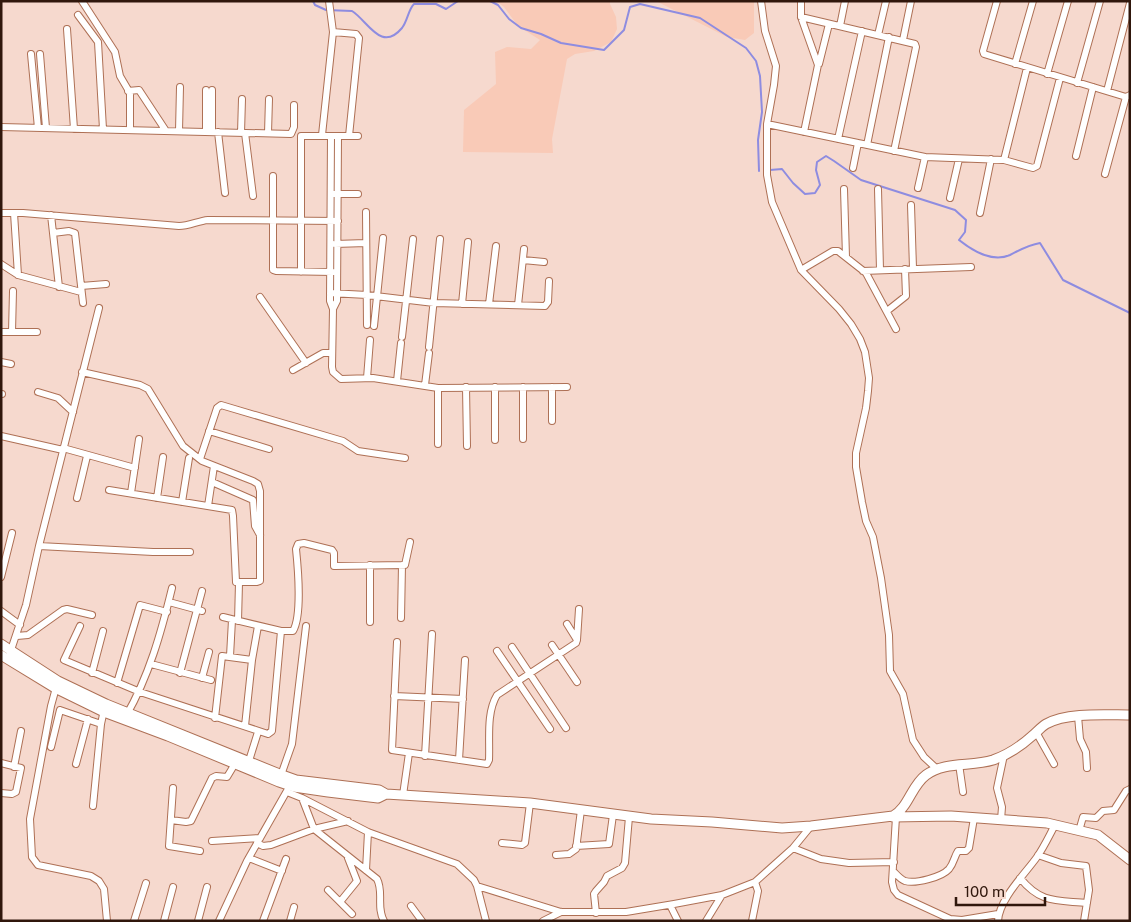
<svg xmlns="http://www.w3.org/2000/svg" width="1131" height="922" font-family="'Public Sans',sans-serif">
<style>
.built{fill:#f9cab7}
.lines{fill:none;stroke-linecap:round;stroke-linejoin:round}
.stream{stroke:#8e8ce0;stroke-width:2}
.minor-casing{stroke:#ae7055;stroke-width:8}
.tertiary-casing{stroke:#ae7055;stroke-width:11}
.minor{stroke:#fff;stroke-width:6}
.tertiary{stroke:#fff;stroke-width:9}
</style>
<rect width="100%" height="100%" fill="#f6d9ce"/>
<path class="built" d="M496,1h114v3l6,13 1,12 -6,13 -17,9 -19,3 -8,5 -15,80 1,14 -90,-1 1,-42 32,-26 -1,-32 12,-5 24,2 9,-9 -22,-14 -14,-19z
M656,1h98v32l-9,7 -18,-3z"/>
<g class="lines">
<path class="stream" d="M313,1l2,4 11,5 26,1c16,10 29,42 50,17 6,-8 6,-18 12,-24h22l10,5 12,-8
M490,1l8,4 11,14 12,9 20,6 20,9 43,7 20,-20 6,-23 10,-3 60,14 46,30 10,13 4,15 2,36 -4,28 1,31
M770,170l12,-1 11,14 12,11 10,-1 5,-8 -4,-15 1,-8 9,-6 8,5 27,19 94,30 11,10 -1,12 -6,8c14,11 33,23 51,15 10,-5 18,-10 30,-12l23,37 67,33"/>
<defs>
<path id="minor" d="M82,1l33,51 5,24 10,17v37
M761,1l4,30 11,35 -2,19 -7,39v51l5,27 29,68 38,39 12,15 9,15 5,13 4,26 -1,13 -2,17 -10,45v14l6,35 4,19 7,16 8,41 8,57 1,36 13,23 10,46 11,17 13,12
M801,1v16l17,48 -14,67
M997,1l-14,50 1,3 142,43 4,-2
M78,15l20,27 5,87
M801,17l114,27 1,3 -22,104
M840,26l5,-25
M67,29l7,100
M333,32l23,2 3,4 -10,98
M878,35l8,-34
M903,40l8,-39
M31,54l7,74
M40,54l6,74
M819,64l10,-40
M1015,64l18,-63
M1047,74l21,-73
M1077,83l23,-82
M128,91l11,-1 27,41
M1107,91l23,-88
M767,124l158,33 79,3 29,8 4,-2 23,-88
M1,127l290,7 3,-7v-22
M179,131l1,-44
M206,132v-42
M212,132v-42
M218,132l7,61
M241,133l1,-34
M245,133l8,63
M268,133l1,-34
M322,135l11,-103 -4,-31
M331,136l-1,165 3,8
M338,136l-1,165 -4,8 -1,58 1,5 8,7 32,-1 65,10 129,-1
M838,139l24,-108
M867,145l22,-108
M1076,156l17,-69
M1004,160l23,-92
M853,168l5,-25
M1105,174l21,-77
M273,176v94l3,1 57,1
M918,188l7,-31
M844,189l2,68
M878,189l2,81
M334,194h24
M950,198l9,-39
M911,205l2,63
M366,212l1,113
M1,213h22l156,13c10,0 19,-5 29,-6l130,1
M14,213l4,62
M980,213l11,-54
M51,215l8,72
M53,233l16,-2 6,2 8,70
M335,244l31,-1
M523,260l21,2
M1,264l17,11 63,17
M801,270l32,-19h5l28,22 30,56
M863,271l108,-4
M301,272v-136h57
M81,286l25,-2
M330,293l37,2 67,8 111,3 3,-4 1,-21
M260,297l46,66
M462,304l6,-62
M489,304l7,-58
M518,305l6,-56
M887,311l19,-15 -1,-27
M374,326l9,-88
M1,332h36
M12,332l1,-41
M402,337l11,-98
M429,347l11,-108
M1,362l10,2
M293,370l30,-17h9
M82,372l58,13 8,4 35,57 19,15 51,20 5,3 2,7v90l-3,1h-21l-3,-66 -1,-6 -123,-20
M367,378l3,-38
M397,381l4,-38
M425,385l4,-32
M466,387l1,59
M495,387v53
M523,387v52
M552,387v34
M38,392l20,6 15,14
M1,394h1
M209,431l60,18
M1,436l62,14
M438,444v-56
M63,448l72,20
M200,459l17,-51 4,-3 122,36 15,10 47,7
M212,482l41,18 2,26 5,9
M131,493l8,-54
M77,498l10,-42
M157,498l6,-41
M182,502l7,-44
M208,506l6,-40
M39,546l114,6h37
M1,577l11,-44
M169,602l33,9
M1,611l19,14
M223,617l58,14h12c9,-15 5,-63 3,-82l2,-5 6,-1 28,7 2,3v13l71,-1 5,-23
M401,618l1,-53
M238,621l1,-38
M370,622v-57
M80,626l-16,34 76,32 128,42 4,-3 9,-100
M17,636l11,-1 35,-25 4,-1 25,6
M577,640l2,-31
M397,642l-5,108 95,14 2,-4c1,-20 -3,-47 8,-65l79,-52 1,-3 -10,-16
M552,645l25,37
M512,647l54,81
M497,651l53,78
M10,653l16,-48 13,-59 60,-238
M230,656l2,-36
M252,660l6,-34
M151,664l60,16
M92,673l11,-42
M180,673l22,-82
M202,678l7,-26
M117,683l23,-78 27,7
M57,684l-6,22 -21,113 2,38 6,8 53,11 8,5 5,8 3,32
M394,696l69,3
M126,716c23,-40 35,-83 46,-128
M1078,716l2,23 6,13 1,16
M215,718l7,-62 30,4 -7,66
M1036,732l18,32
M51,747l9,-37 41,14
M425,756l7,-122
M459,760l6,-100
M1,763l20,5 -5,24 -4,2 -11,-1
M76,764l12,-45
M248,764l10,-32
M959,764l4,28
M14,767l7,-36
M280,778l12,-34 14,-118
M173,788l-4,58 31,5
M287,792l15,6 66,34 89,32 17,16 3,6 84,26h65l48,-8 48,-9 33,-13 38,-34 18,-22
M403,795l6,-42
M302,798l12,31 63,50c7,13 -1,28 7,42
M93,806l8,-82 3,-14
M896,817l-4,65 2,8 4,5 52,24 12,1 36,-6
M171,820l15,2 5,-1 21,-43 4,-2 11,1 9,-15
M1001,820l1,-13 -5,-19 7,-33
M1079,831l4,-14 13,1 7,-7 11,-1 12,-19 4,-2
M212,841l48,-3
M257,843l6,3 8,-1 43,-16 34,-8
M502,843l20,2 3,-2 5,-40
M576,846l33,-2 4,-29
M793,848l28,11 28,4 45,-1
M556,855l13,-1 7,-5 5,-39
M1038,855l23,8 25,3 3,24 -5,31
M249,858l33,13
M366,870l2,-38
M893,871c4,4 7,8 12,10 11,3 37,-4 44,-12 5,-6 5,-12 9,-18h8l3,-3 5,-30
M1020,878c21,26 37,22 67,25
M477,886l9,35
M328,890l24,24
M340,902l17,-21 -9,-23
M670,905l8,16
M411,906l11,15
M596,913l-2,-19 2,-3 8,-9 3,-6 15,-8 3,-5 4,-46
M134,921l12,-38
M164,921l9,-34
M198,921l9,-34
M219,921l28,-60 41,-72
M263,921l23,-62
M290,921l4,-14
M543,921l18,-9
M706,921l16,-26
M752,921l6,-30 -3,-9
M998,921c1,-22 27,-47 39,-64 7,-10 12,-21 18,-32"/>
<path id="tertiary" d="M1,644l57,37 48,23 176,71 14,5 83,10 7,4 144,9 121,16 61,3 70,6 29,-2 82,-10c16,-9 18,-30 33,-41 19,-14 45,-8 67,-15 14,-5 28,-14 39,-24 5,-4 9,-9 14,-12 21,-12 60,-9 84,-9
M1,655l54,33 49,24 64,24 111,46 15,5 34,5 50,6 8,-4
M893,817l58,-1 96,7 51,12 32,25"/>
</defs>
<use href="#minor" class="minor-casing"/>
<use href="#tertiary" class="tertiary-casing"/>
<use href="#minor" class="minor"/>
<use href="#tertiary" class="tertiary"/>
</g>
<rect width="1131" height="922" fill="none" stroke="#30170c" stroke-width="5"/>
<path d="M956 897v8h89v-8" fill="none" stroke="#30170c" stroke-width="2.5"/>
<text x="964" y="897" font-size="15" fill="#30170c" stroke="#f6d9ce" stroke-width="4" paint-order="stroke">100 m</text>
</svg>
